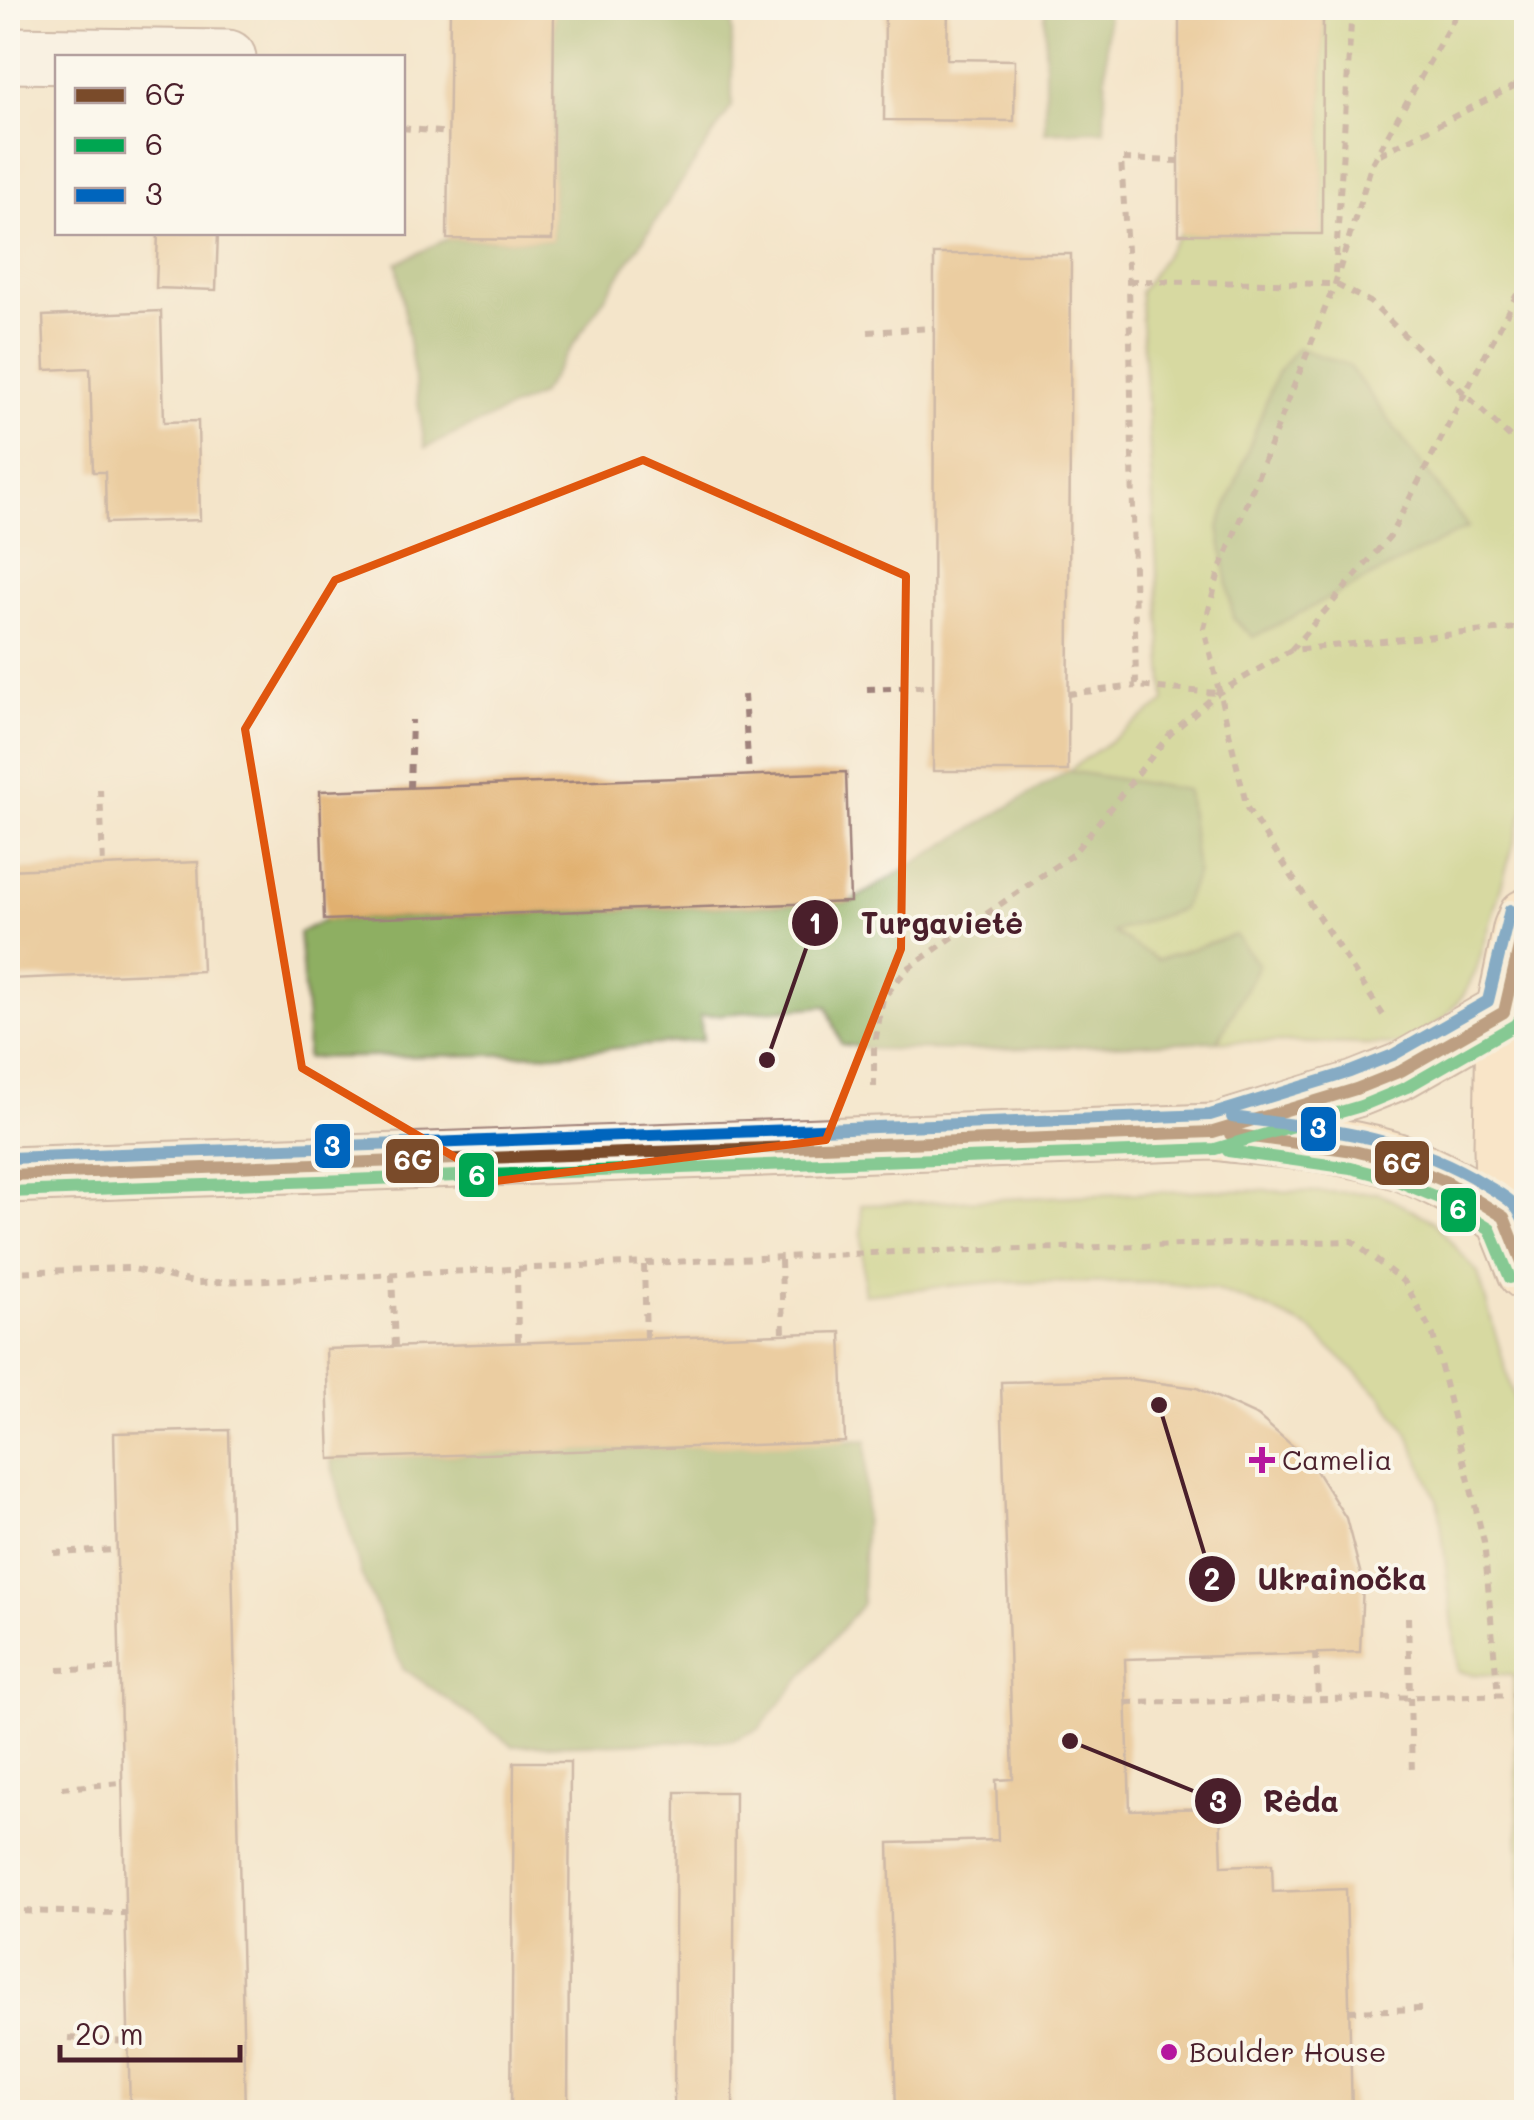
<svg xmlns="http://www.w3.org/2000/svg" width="1534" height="2120" font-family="Mali,sans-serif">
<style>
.green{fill:#b3cb70;stroke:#7e754e;stroke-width:2.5}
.forest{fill:#8eaf62;stroke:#6c6746;stroke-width:2.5}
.building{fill:#e1b070}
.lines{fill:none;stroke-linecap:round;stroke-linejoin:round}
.street-casing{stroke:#9f827b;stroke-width:59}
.secondary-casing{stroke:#9f827b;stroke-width:59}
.path{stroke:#9f827b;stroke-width:6;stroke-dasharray:8 8;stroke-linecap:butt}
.street{stroke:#fff;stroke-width:55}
.secondary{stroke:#fee5c5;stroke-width:55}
.bus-1-casing{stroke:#fbf7ec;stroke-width:20}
.bus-2-casing{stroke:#fbf7ec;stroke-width:20}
.bus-3-casing{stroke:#fbf7ec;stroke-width:20}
.bus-1{stroke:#7a4b2a;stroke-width:12}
.bus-2{stroke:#00a651;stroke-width:12}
.bus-3{stroke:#0065bd;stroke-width:12}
.marked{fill:none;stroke:#e0560e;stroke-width:8;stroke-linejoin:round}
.poi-dot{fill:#b5179e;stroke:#fbf7ec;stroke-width:4}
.labels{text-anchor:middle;stroke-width:8;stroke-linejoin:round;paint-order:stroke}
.poi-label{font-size:28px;fill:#4a1f2b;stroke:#fbf7ec;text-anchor:start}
.leader{fill:none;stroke:#4a1f2b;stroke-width:4}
.callout-dot{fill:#4a1f2b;stroke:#fbf7ec;stroke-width:4}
.mark-label{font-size:30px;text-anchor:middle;font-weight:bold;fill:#fff}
.callout-label{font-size:30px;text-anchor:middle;font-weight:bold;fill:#4a1f2b;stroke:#fbf7ec;stroke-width:8;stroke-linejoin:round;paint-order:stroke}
.line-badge{stroke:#fbf7ec;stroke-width:4}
.badge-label{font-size:28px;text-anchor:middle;font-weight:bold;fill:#fff}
</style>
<rect width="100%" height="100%" fill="#fbf7ec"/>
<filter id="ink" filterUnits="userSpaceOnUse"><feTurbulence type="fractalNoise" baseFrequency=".01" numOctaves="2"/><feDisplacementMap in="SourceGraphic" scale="20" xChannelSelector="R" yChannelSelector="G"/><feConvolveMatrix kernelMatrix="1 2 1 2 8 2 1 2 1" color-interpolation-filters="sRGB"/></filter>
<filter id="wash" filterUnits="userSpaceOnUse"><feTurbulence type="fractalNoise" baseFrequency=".0048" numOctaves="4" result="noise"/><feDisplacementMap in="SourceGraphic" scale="40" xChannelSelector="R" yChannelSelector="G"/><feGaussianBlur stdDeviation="2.25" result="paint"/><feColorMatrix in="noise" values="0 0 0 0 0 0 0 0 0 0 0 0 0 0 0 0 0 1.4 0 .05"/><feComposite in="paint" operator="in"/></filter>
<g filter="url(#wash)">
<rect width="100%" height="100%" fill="#f4e5cb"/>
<path class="green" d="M1323,8h203v794l-50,169 -12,23 -20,24 -37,27 -189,-4 40,-76 -101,-5 -45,-28 75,-141 -119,-20 97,-69 -25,-410 39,-58 143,-1z
M1212,1190l166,3 55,28 45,52 40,139 8,65v577l-13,-380 -39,1 -16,-4 -19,-166 -31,-72 -26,-36 -72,-68 -44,-21 -50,-18 -50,-7 -173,-1 -129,12 -3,-89z"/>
<path class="forest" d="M554,8h178v98l-192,289 -115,53 -28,-185 50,-24 105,1z
M1045,8h63l-4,122 -59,2z
M1297,348l51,17 120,162 -215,110 -20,-19 -14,-91 58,-154z
M1068,771l119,19 10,82 -15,37 -69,23 44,28 78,-25 23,30 -40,76 -244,9 -100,-1 -33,-5 -14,-38 -127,10 3,24 -148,14 -249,4 1,-34 -8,-91 25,-13 526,-18z
M867,1440l-5,164 -103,125 -26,11 -220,6 -110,-78 -42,-94 -31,-115z"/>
<g id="blocks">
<path class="building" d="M450,8h104l-2,232 -105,-1z
M885,8h63l-1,51 68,1 -1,61 -130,-1z
M1179,8h144l-1,226h-143z
M158,232h60l-2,58 -60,-2z
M934,254h137l-3,517h-135z
M161,311l3,111 34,-1 2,99 -94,3 -1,-51h-12l-3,-104 -45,2 -2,-54z
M846,772l4,130 -526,18 -4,-129z
M198,862l4,109 -194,8v-109z
M841,1332l4,110 -515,17 -4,-110z
M1130,1379l67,9 61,28 52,45 36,57 17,65 -3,69 -235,7 5,151 90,-2 2,58 50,-2 1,28 73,-3 6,223h-456l-7,-269 109,-3 -2,-60 17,-1 -12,-397z
M229,1430l16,682h-115l-16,-679z
M514,1762h56l-2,350h-57z
M676,1792h59l-2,320h-59z"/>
</g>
</g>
<g filter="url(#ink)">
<use href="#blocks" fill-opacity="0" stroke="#9f827b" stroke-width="2.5"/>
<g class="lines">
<defs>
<path id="street" d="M8,55l220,3"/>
<path id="secondary" d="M1526,917l-5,12 -17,83 -2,136 2,69 22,55
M1231,1127l125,-38 45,-18 103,-59
M8,1175l1205,-43c62,8 131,10 190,31 36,14 68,34 101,54"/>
</defs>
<use href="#street" class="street-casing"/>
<use href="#secondary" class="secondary-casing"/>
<path class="path" d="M402,128l46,5
M1380,154l146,-74
M1179,161l-58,-2 8,122 7,405 80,7
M1335,273l17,-265
M1129,281l206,3 35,18 156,151
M868,332l66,-4
M1291,650l99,-114 136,-259
M867,689l66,-3
M1068,694l68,-8
M744,695l5,81
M410,788l2,-68
M100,789l3,77
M1383,1015l-136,-207 -43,-180 15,-56 116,-288 37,-121 88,-155
M874,1087v-38l9,-51 24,-29 166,-115 97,-120 48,-41 73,-43 235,-23
M781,1260l2,74
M644,1265l2,74
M517,1269l1,74
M8,1272l120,-4 70,15 697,-31 457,-11 53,42 28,52 51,207 14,153
M392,1274l3,73
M54,1553l62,-3
M1408,1617l4,157
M1316,1653l2,46
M58,1670l61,-1
M1127,1703l399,-8
M62,1788l60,-5
M8,1911l117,2
M1349,2011l74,-2
M68,2038l60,4"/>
<use href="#street" class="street"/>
<use href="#secondary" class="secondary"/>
<defs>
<path id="bus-1" d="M1230,1134l124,17 45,11 50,21 55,34 22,55
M8,1175l1205,-43 143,-43 45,-18 103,-59 22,-95"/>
<path id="bus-2" d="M1228,1151l123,17 42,11 48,20 49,30 20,49
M9,1192l1206,-43 146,-43 46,-19 108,-62 6,-8 5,-28"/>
<path id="bus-3" d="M1232,1117c91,12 173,18 252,67 22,14 33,17 42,42
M8,1158l1202,-43 140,-43 43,-17 95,-54 22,-91"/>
</defs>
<use href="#bus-1" class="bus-1-casing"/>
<use href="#bus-2" class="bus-2-casing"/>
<use href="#bus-3" class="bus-3-casing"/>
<use href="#bus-1" class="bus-1"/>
<use href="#bus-2" class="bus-2"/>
<use href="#bus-3" class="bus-3"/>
</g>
</g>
<path d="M0 0H1534V2120H0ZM643,460l263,116 -5,373 -75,191 -330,41 -194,-113 -57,-339 90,-149z" fill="#f4e5cb" fill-opacity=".55" fill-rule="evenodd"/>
<path class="marked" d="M643,460l263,116 -5,373 -75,191 -330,41 -194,-113 -57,-339 90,-149z"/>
<g class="poi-dot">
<path d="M1257 1445h10v10h10v10h-10v10h-10v-10h-10v-10h10z"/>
<circle cx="1169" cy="2052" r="10"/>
</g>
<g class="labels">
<g class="poi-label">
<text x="1282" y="1470">Camelia</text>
<text x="1189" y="2062">Boulder House</text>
</g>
</g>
<path class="leader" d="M767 1060L815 923M1159 1405L1212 1579M1070 1741L1218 1801"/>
<g class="callout-dot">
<circle cx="767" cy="1060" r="10"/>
<circle cx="1159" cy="1405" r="10"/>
<circle cx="1070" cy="1741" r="10"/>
<circle cx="815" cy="923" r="25"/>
<circle cx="1212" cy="1579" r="25"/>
<circle cx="1218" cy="1801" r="25"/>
</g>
<g class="mark-label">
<text x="815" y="934">1</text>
<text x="1212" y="1590">2</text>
<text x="1218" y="1812">3</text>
</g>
<g class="callout-label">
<text x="942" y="934">Turgavietė</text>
<text x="1342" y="1590">Ukrainočka</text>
<text x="1301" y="1812">Rėda</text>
</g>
<g class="line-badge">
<rect x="1299" y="1105" width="39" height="48" rx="10" fill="#0065bd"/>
<rect x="313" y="1122" width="39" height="48" rx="10" fill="#0065bd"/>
<rect x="384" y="1137" width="57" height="48" rx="10" fill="#7a4b2a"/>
<rect x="1373" y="1139" width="58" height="48" rx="10" fill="#7a4b2a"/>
<rect x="457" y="1151" width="39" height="48" rx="10" fill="#00a651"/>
<rect x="1439" y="1186" width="39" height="48" rx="10" fill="#00a651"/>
</g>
<g class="badge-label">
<text x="1318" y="1138">3</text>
<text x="332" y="1156">3</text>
<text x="413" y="1170">6G</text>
<text x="1402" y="1173">6G</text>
<text x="477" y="1185">6</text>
<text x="1458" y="1219">6</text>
</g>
<rect width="1534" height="2120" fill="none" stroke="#fbf7ec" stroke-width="40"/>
<rect x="55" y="55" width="350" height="180" fill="#fbf7ec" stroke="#b4a19f" stroke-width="2.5"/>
<rect x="75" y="88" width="50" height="15" fill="#7a4b2a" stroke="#b4a19f" stroke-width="2.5"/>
<text x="145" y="105" font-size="30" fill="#4a1f2b">6G</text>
<rect x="75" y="138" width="50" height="15" fill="#00a651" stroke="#b4a19f" stroke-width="2.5"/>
<text x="145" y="155" font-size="30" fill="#4a1f2b">6</text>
<rect x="75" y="188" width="50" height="15" fill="#0065bd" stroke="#b4a19f" stroke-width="2.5"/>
<text x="145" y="205" font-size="30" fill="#4a1f2b">3</text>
<path d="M60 2045v15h180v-15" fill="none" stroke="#4a1f2b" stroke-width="5"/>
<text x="75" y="2045" font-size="30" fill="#4a1f2b" stroke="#fbf7ec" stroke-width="8" paint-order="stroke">20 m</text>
</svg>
